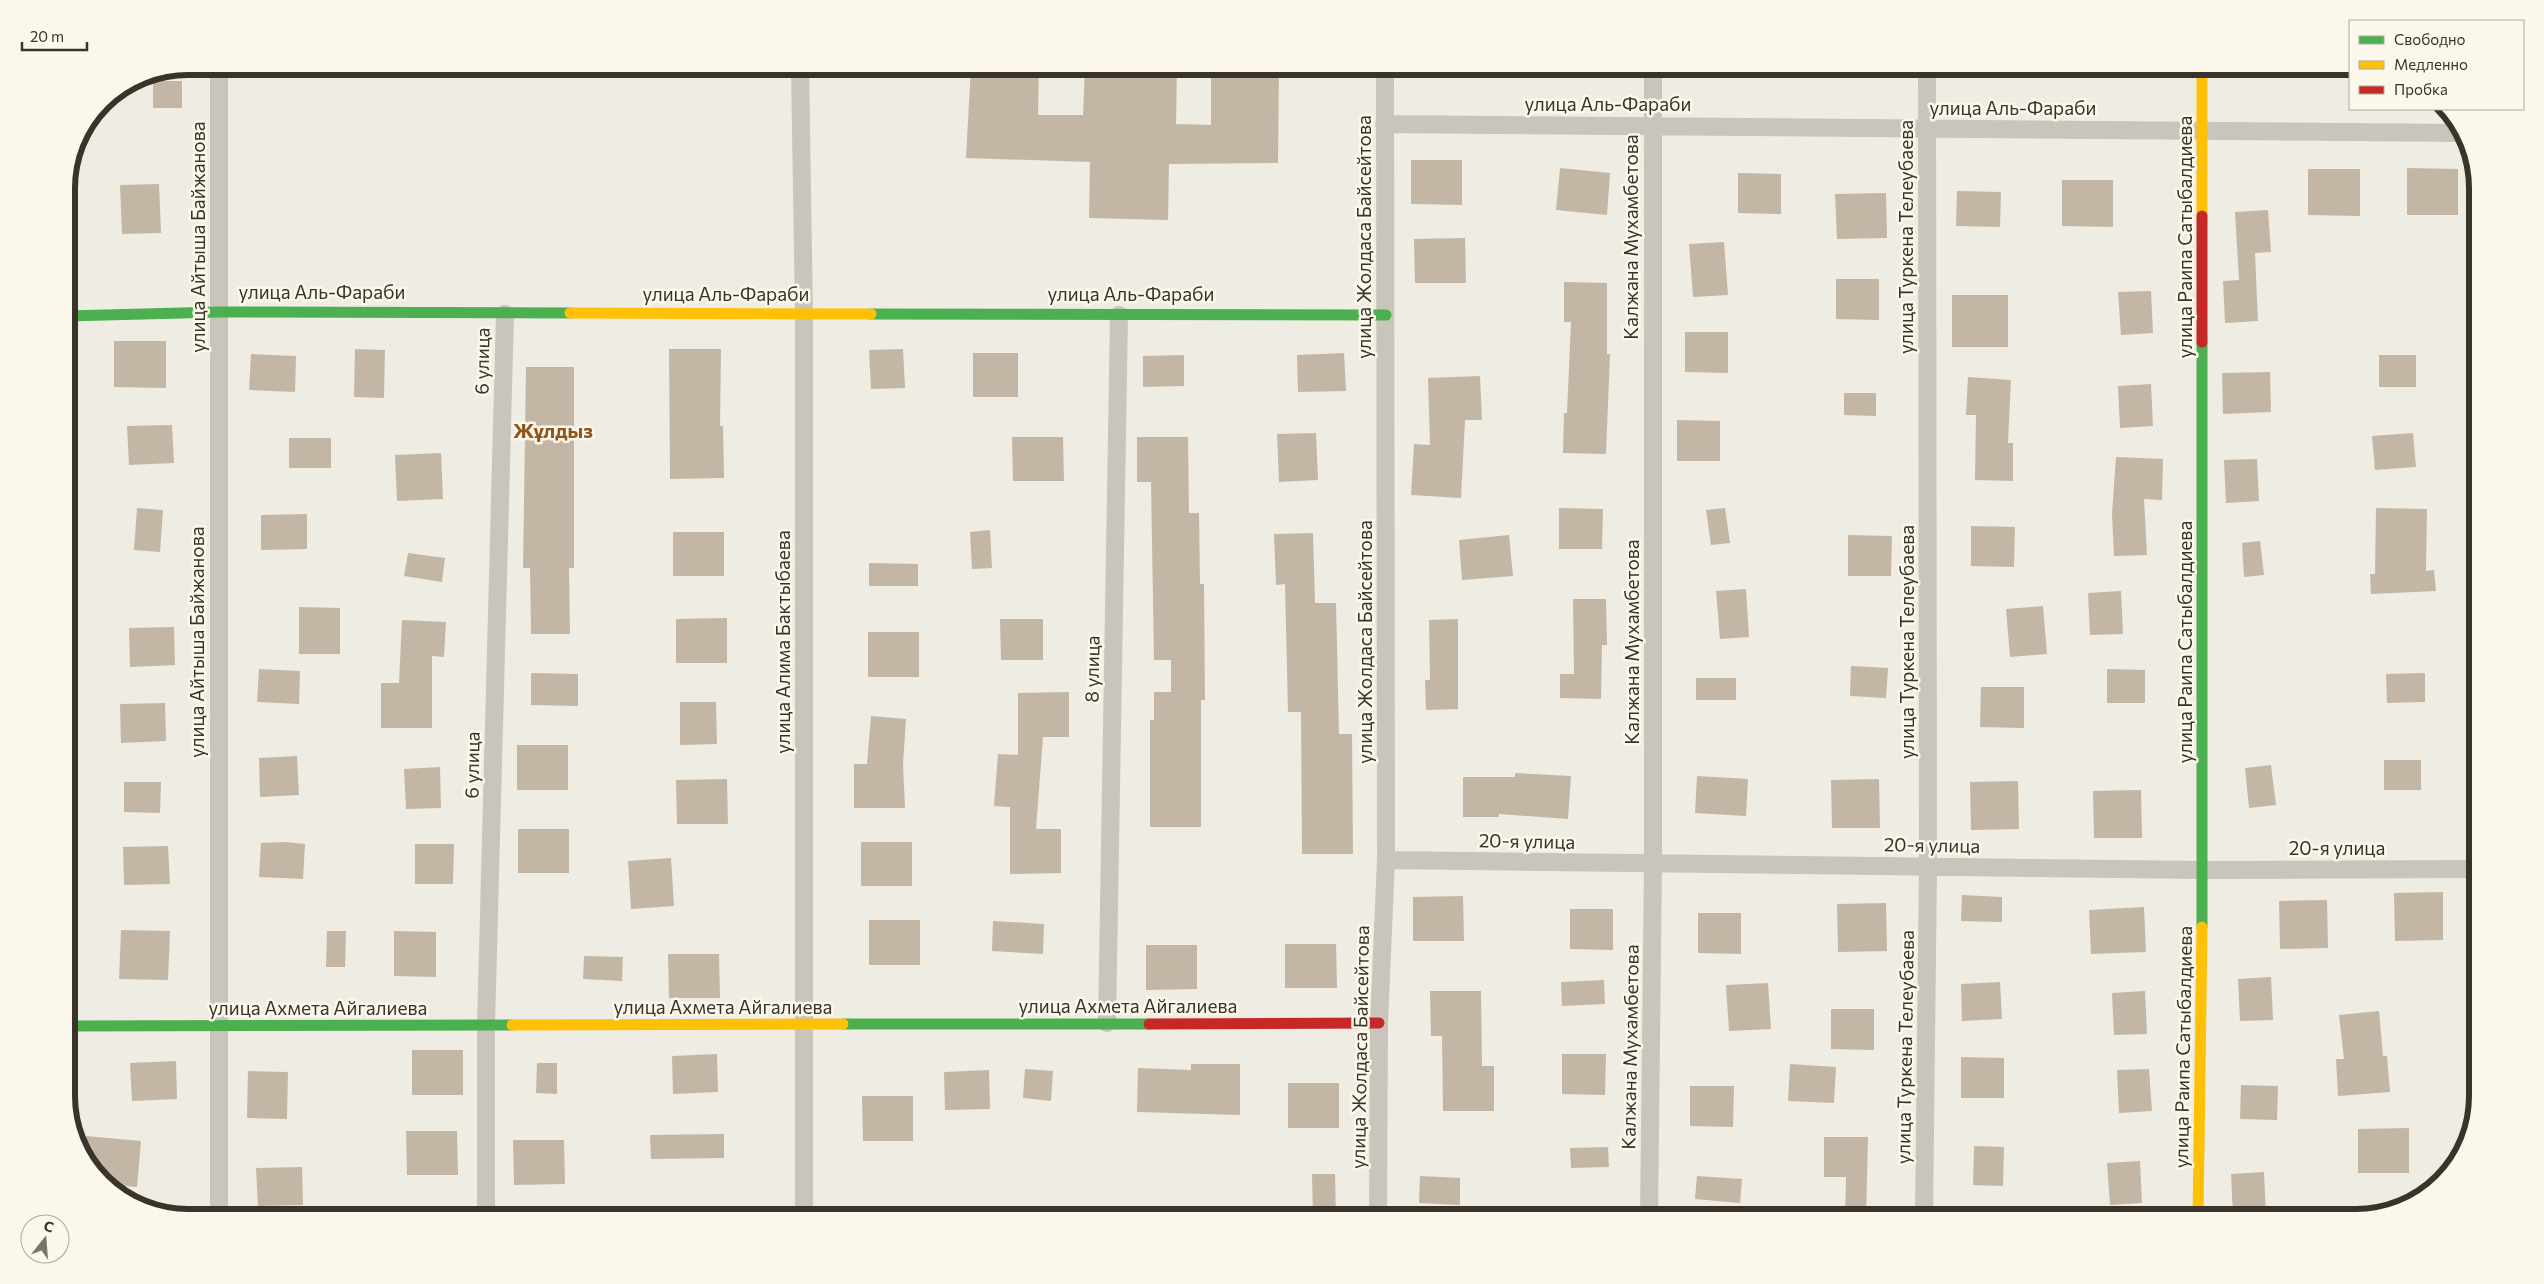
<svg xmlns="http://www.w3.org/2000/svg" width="2544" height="1284" font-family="Commissioner,sans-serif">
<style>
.building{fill:#c4b6a4}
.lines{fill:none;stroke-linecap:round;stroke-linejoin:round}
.street{stroke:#c9c5bc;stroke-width:18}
.fast{stroke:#4caf50;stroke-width:11}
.slow{stroke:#ffc107;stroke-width:11}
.jam{stroke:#c62828;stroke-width:11}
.labels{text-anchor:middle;stroke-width:5;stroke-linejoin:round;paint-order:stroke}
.street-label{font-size:19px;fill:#3a3329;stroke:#fbf8eb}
.neighbourhood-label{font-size:20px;font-weight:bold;fill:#8f561d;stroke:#fbf8eb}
.rim{fill:none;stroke:#3a3329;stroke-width:6}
</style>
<rect width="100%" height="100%" fill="#efece3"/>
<path class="building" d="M971,66h68l-1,49h45l2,-49h92l-1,58 35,1v-59h68l-1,97 -109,1 -1,56 -79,-2 1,-56 -124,-4z
M153,81h29v27h-29z
M1411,160h51v45l-51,-1z
M1560,168l50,5 -3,42 -51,-5z
M2407,168l51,1v46h-51z
M2308,169h52v47l-52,-1z
M1738,173l43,1v40l-43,-1z
M2062,180h51v47l-51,-1z
M159,184l2,49 -39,1 -2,-49z
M1957,191l44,1 -1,35 -44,-1z
M1886,193l1,45 -50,1 -2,-45z
M2268,210l3,42 -16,1 3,68 -33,2 -2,-42 16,-1 -4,-68z
M1465,238l1,45h-51l-1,-44z
M1724,242l4,53 -35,2 -4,-53z
M1836,279h43v41l-43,-1z
M1564,282l43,1v71h3l-4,100 -43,-1 1,-40h3l4,-91h-7z
M2151,291l2,42 -32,2 -3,-43z
M1952,295h56v52h-56z
M1685,332h43v41l-43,-1z
M114,341h52v47l-52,-1z
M355,349l30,1 -1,48 -30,-1z
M669,349h52l-1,77h3l1,52 -54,1z
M903,349l2,39 -34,1 -2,-39z
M973,353h45v44h-45z
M1344,353l2,38 -48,1 -1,-37z
M251,354l45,2 -1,36 -46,-2z
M1184,355v31l-41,1v-31z
M2379,355h37v32h-37z
M526,367h48v201h-5l1,66h-39l-1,-66h-7z
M2270,372l1,40 -48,2 -1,-41z
M1480,376l2,44h-17l-4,78 -50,-3 3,-51 16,1 -2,-67z
M1968,377l43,3 -3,63h5v38l-38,-1 1,-65h-10z
M2151,384l2,42 -33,2 -2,-42z
M1844,393h32v23l-32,-1z
M1677,420l43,1v40h-43z
M172,425l2,38 -45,2 -2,-39z
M1316,433l2,47 -39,2 -2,-48z
M2413,433l3,34 -41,3 -3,-34z
M1012,437h51l1,44h-51z
M1137,437h51l1,76h10l1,71h4l1,116h-4v127h-51v-107h4v-28h17v-32h-17l-3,-178h-14z
M289,438h42v30h-42z
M441,453l2,46 -46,2 -2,-46z
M2116,457l47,2 -1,41 -18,-1 3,56 -33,1 -2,-42z
M2257,459l2,42 -33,2 -2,-43z
M137,508l26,2 -3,42 -26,-2z
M1559,508l44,1 -1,40h-43z
M1725,508l5,35 -19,2 -5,-35z
M2376,508l51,1 -1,62 8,-1 2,21 -65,3 -1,-20h5z
M307,514v35l-46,1v-35z
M1971,526l44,1 -1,40 -43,-1z
M990,530l2,38 -20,1 -2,-37z
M673,532h51v44h-51z
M1313,533l2,70h21l3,131h13l1,120h-51l-1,-142h-13l-3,-128 -9,1 -2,-51z
M1509,535l4,41 -51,4 -3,-40z
M1848,535l44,1 -1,40h-43z
M2260,541l4,34 -20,2 -2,-34z
M408,553l37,5 -3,24 -38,-6z
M869,563l49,1v22h-49z
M1746,589l3,48 -29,2 -4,-48z
M2121,591l2,43 -33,1 -2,-42z
M1573,599h33l1,46h-5l-1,54 -41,-1v-24h14z
M2043,606l4,48 -37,3 -4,-48z
M299,607l41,1v46h-41z
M727,618v45h-51v-44z
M1000,619h43v41h-42z
M1458,619v90l-32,1 -1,-30h5l-1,-60z
M402,620l44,2 -2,35 -12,-1v72h-51v-45h18z
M174,627l1,38 -45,2 -1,-39z
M868,632h51v45h-51z
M1851,666l37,2 -2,30 -36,-2z
M259,669l41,2 -1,33 -42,-2z
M2107,669l38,1v33h-38z
M531,673l47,1v32l-47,-1z
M2425,673v29l-38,1 -1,-29z
M1696,678h40v22h-40z
M1981,687h43v41l-44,-1z
M1069,692v45h-26l-7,92h25v44l-51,1v-67l-16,-1 4,-52 20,1v-62z
M680,702h36l1,42 -37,1z
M165,703l1,38 -45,2 -1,-39z
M871,716l35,3 -3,45 2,44h-51v-44h13z
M517,745h51v45h-51z
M297,756l2,39 -39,2 -1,-39z
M2384,760h37v30h-37z
M2271,765l5,40 -27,3 -4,-40z
M440,767l1,41 -35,1 -2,-40z
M1515,773l56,3 -3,43 -69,-5v3h-36v-40h52z
M1697,776l51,3 -2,37 -51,-3z
M727,779l1,45h-51l-1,-44z
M1879,779l1,49h-48l-1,-48z
M2018,781l1,48 -48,1 -1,-48z
M124,782h37l-1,31 -36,-1z
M2141,790l1,48h-48l-1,-47z
M518,829h51v44h-51z
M285,842l20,2 -2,35 -44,-2 2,-34z
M861,842h51v44h-51z
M415,844h39l-1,40h-38z
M168,846l2,38 -46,1 -1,-38z
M671,858l3,48 -43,3 -3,-48z
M2443,892v48l-48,1 -1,-48z
M1962,895l40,2v25l-41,-1z
M1463,896l1,45h-51v-44z
M2327,900l1,48 -48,1 -1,-48z
M1886,903l1,48 -49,1 -1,-48z
M2144,907l2,45 -55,2 -2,-44z
M1570,909h43v41l-43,-1z
M1698,913h43v41l-43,-1z
M869,920h51v45h-51z
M993,921l51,3 -1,30 -51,-3z
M121,930l49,1 -2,49 -49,-1z
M327,931h19l-1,36h-19z
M394,931l42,1v45l-42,-1z
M1285,944h51l1,44h-52z
M1146,945h51v44l-51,1z
M668,954h51l1,44h-51z
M584,956l39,1 -1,24 -39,-2z
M2271,977l2,43 -33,1 -2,-42z
M1604,980l1,24 -43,2 -1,-24z
M2000,982l2,37 -40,2 -1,-37z
M1768,983l3,46 -42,2 -3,-46z
M1430,991h51l1,75h12v45h-51l-1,-75h-11z
M2145,991l2,43 -33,1 -2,-42z
M1831,1009h43v41l-43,-1z
M2379,1011l4,45h4l3,36 -52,4 -2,-37h8l-5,-44z
M412,1050h51v45h-51z
M717,1054l1,38 -45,2 -1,-38z
M1562,1054h44l-1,41 -43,-1z
M1961,1057l43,1v40h-43z
M176,1061l1,38 -45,2 -2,-38z
M537,1063h20v31l-21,-1z
M1191,1064h49v51l-103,-3 1,-44 53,2z
M1790,1064l46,3 -2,36 -46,-2z
M1025,1069l28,2 -2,30 -28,-3z
M2149,1069l3,42 -33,2 -2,-43z
M989,1070l1,39 -45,1 -1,-38z
M248,1071l40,1 -1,47 -40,-1z
M1288,1083h51v45h-51z
M2241,1085l37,1 -1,34 -37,-1z
M1690,1086h44l-1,41 -43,-1z
M862,1096h51v45h-50z
M2409,1128v45h-51v-44z
M406,1131h51l1,44h-51z
M724,1134v24l-73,1 -1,-24z
M86,1136l55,5 -4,46 -25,-2 -25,-21 -3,-8z
M1824,1137h44l-2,81h-21l1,-41h-22z
M513,1140h51l1,44 -51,1z
M1974,1146l30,1 -1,39 -30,-1z
M1608,1147l1,20 -38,1 -1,-20z
M2140,1161l2,42 -32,2 -3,-42z
M302,1167l1,38 -45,1 -2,-38z
M2264,1172l2,43 -33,1 -2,-42z
M1312,1174h23l1,44h-23z
M1420,1176l40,2v27l-41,-2z
M1697,1176l45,3 -2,24 -45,-4z"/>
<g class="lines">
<path class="street" d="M219,66v1152
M800,66l4,249v903
M1384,124l1077,9
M1386,860l817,10 275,-1
M1107,1023l12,-708
M2476,1101l2,-100
M486,1218v-193l19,-711
M1378,1218l1,-195 7,-163 -1,-794
M1649,1218l4,-355v-797
M1924,1218l4,-351 -1,-801"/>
<path class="fast" d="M871,314l515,1
M67,316l152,-4 351,1
M2202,927v-585
M843,1024h306
M67,1026l445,-1"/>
<path class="slow" d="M2202,66v150
M570,313l301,1
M512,1025l331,-1
M2198,1218l4,-291"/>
<path class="jam" d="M2202,216v126
M1149,1024l230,-1"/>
</g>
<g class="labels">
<g class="street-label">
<text x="1608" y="111">улица Аль-Фараби</text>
<text x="2013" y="115">улица Аль-Фараби</text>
<text transform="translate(198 237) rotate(-90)" y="7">улица Айтыша Байжанова</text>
<text transform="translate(1364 237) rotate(-90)" y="7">улица Жолдаса Байсейтова</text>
<text transform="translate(1631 237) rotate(-90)" y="7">Калжана Мухамбетова</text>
<text transform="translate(1906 237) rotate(-90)" y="7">улица Туркена Телеубаева</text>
<text transform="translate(2185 237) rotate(-90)" y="7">улица Раипа Сатыбалдиева</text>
<text x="322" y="299">улица Аль-Фараби</text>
<text x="726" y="301">улица Аль-Фараби</text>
<text x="1131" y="301">улица Аль-Фараби</text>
<text transform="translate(482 361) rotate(-89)" y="7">6 улица</text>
<text transform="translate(197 642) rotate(-90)" y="7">улица Айтыша Байжанова</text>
<text transform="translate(783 642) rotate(-90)" y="7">улица Алима Бактыбаева</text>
<text transform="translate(1365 642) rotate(-90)" y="7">улица Жолдаса Байсейтова</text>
<text transform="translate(1632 642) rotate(-90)" y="7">Калжана Мухамбетова</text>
<text transform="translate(1907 642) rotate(-90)" y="7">улица Туркена Телеубаева</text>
<text transform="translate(2185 642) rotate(-90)" y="7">улица Раипа Сатыбалдиева</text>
<text transform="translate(1092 669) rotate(-89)" y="7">8 улица</text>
<text transform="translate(472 765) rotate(-89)" y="7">6 улица</text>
<text transform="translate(1527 841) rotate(1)" y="7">20-я улица</text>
<text transform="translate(1932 845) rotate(1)" y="7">20-я улица</text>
<text x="2337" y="855">20-я улица</text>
<text x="1128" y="1013">улица Ахмета Айгалиева</text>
<text x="723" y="1014">улица Ахмета Айгалиева</text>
<text x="318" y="1015">улица Ахмета Айгалиева</text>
<text transform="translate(1360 1047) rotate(-89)" y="7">улица Жолдаса Байсейтова</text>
<text transform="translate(1630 1047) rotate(-89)" y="7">Калжана Мухамбетова</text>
<text transform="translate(1905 1047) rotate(-89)" y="7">улица Туркена Телеубаева</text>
<text transform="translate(2183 1047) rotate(-89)" y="7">улица Раипа Сатыбалдиева</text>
</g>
<g class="neighbourhood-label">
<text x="553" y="438">Жұлдыз</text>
</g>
</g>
<path d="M0 0H2544V1284H0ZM188 75H2356A113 113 0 0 1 2469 188V1096A113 113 0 0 1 2356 1209H188A113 113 0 0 1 75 1096V188A113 113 0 0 1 188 75Z" fill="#fbf8eb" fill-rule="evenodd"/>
<path class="rim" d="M188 75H2356A113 113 0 0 1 2469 188V1096A113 113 0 0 1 2356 1209H188A113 113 0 0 1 75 1096V188A113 113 0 0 1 188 75Z"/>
<rect x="2349" y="20" width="175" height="90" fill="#fbf8eb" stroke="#aea99d"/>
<rect x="2359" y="36" width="25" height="8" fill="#4caf50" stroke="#aea99d"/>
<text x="2394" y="45" font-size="15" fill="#3a3329">Свободно</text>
<rect x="2359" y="61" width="25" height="8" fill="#ffc107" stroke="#aea99d"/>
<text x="2394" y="70" font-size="15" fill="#3a3329">Медленно</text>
<rect x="2359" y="86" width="25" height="8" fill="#c62828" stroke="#aea99d"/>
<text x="2394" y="95" font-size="15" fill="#3a3329">Пробка</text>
<g transform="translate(45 1239) rotate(17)"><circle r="24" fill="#fbf8eb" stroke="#aea99d"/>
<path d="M0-4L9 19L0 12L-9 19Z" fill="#79746a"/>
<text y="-8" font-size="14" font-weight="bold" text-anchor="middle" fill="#3a3329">С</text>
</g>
<path d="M22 42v8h65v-8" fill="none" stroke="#3a3329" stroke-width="2.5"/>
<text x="30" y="42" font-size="15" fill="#3a3329" stroke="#fbf8eb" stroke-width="4" paint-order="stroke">20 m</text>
</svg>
